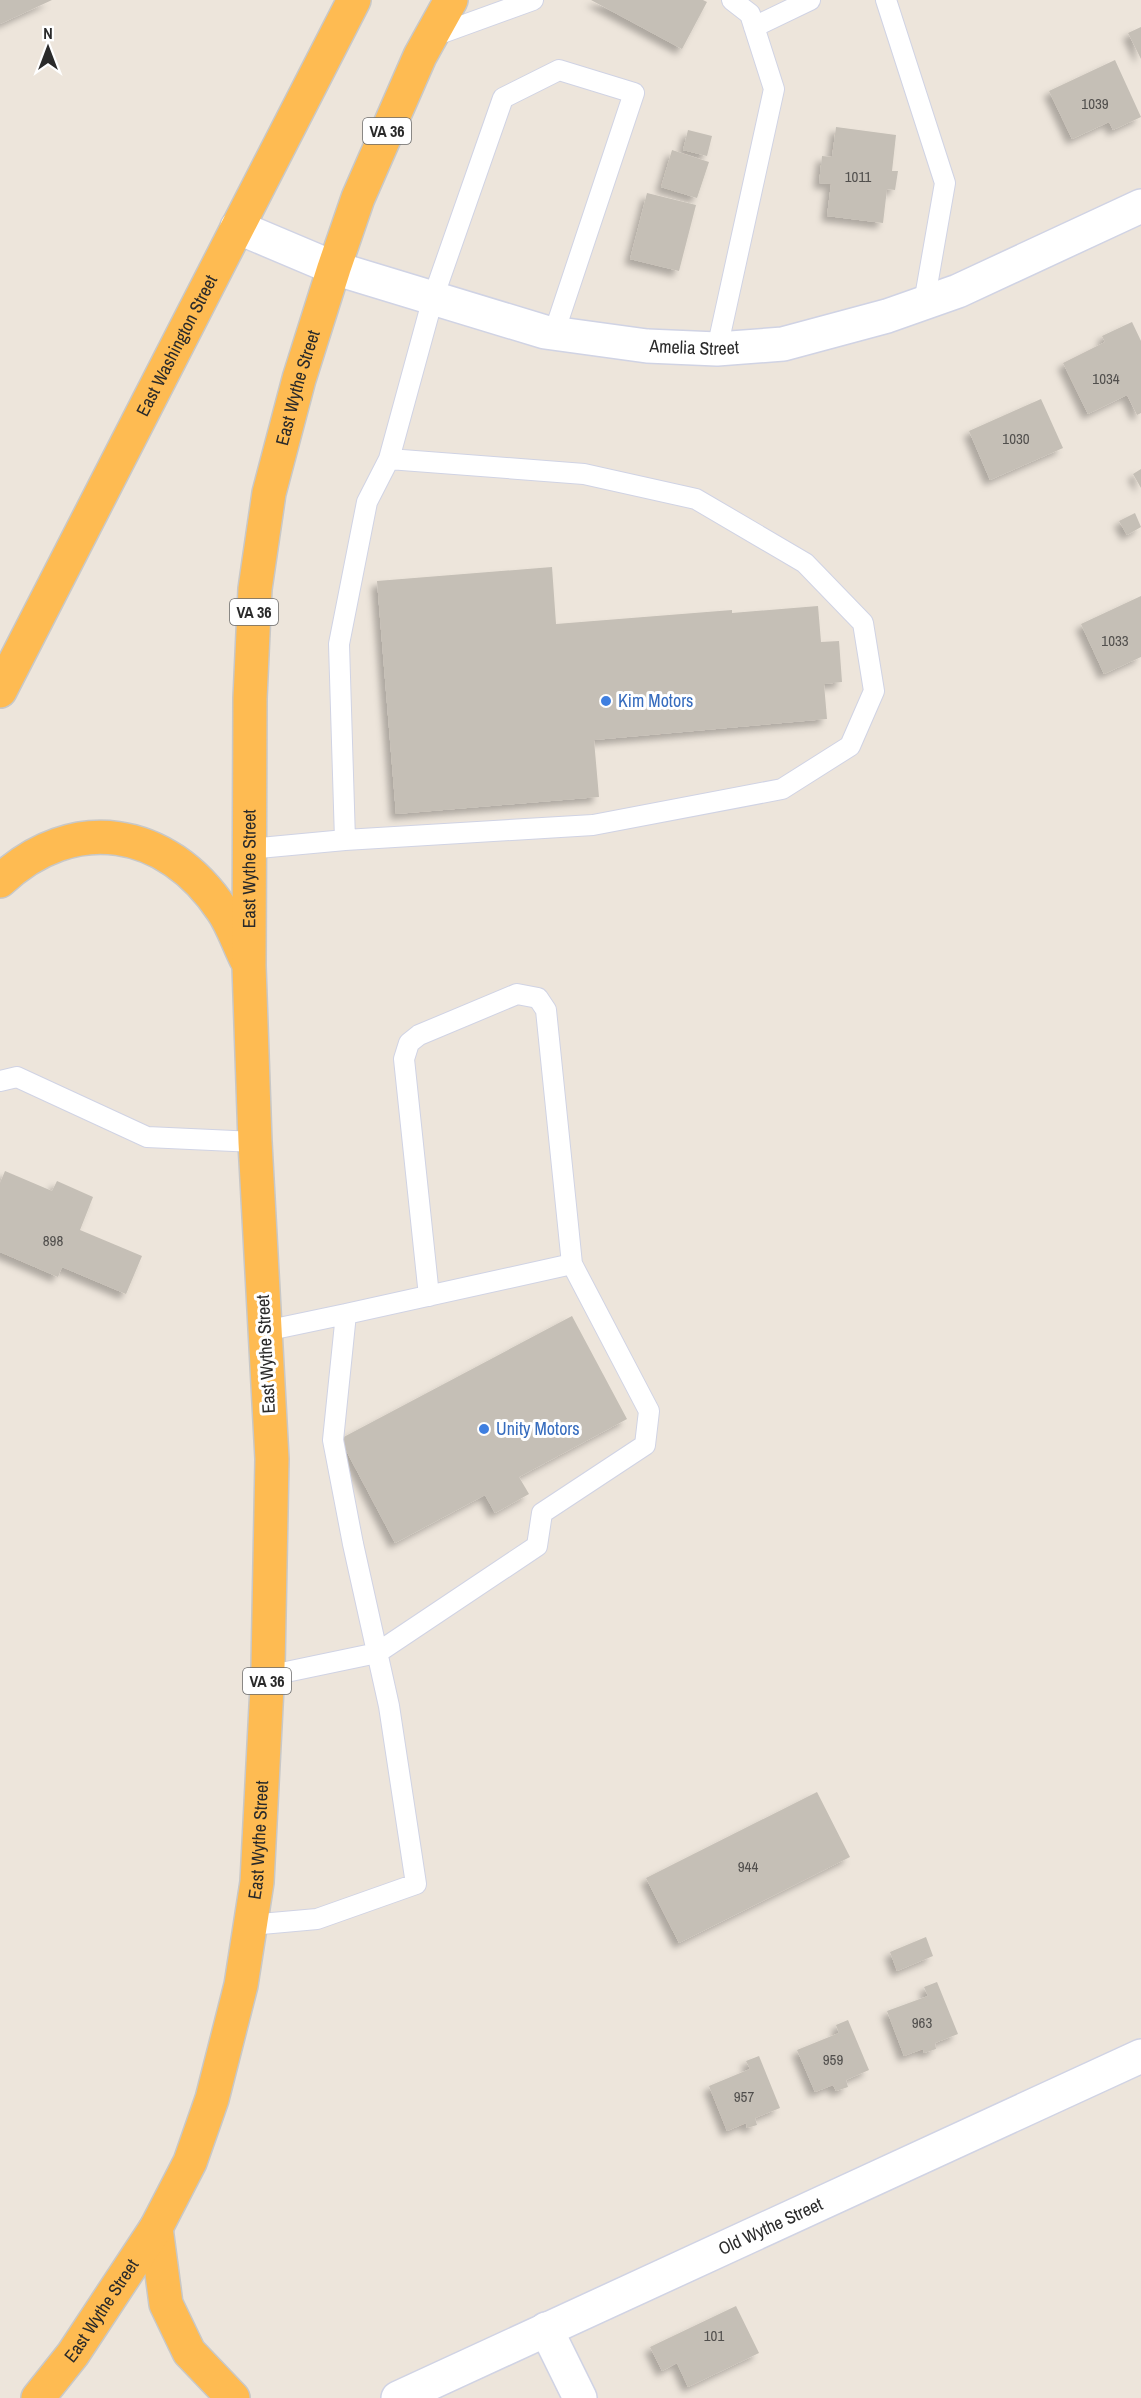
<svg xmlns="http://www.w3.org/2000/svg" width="1141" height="2398" font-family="'Archivo Narrow',sans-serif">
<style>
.building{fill:#c5bfb6;filter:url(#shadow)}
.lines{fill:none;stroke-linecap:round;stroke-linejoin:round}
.service-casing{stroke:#d0d3e4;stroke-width:22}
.minor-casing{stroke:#d0d3e4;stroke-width:36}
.trunk-casing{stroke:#c8c8c8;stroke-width:36}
.service{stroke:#fff;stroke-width:20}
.minor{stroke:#fff;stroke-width:33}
.trunk{stroke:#febb52;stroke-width:33}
.shop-dot{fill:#3f7fe0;stroke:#fff;stroke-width:2}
.labels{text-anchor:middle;stroke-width:6;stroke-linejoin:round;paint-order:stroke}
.number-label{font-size:15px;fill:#514f4d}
.shield{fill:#fff;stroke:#6a6a6a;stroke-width:1.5}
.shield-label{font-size:16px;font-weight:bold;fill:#2a2a2a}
.street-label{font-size:18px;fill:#2a2a2a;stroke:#fff}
.shop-label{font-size:18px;fill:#366cbe;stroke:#fff;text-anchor:start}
</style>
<defs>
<filter id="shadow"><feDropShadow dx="-5.5" dy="5.5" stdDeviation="3" flood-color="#0004"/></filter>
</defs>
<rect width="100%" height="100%" fill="#ede5db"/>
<path class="building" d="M0,0h52l-52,24z
M591,0h112l4,2 -25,47z
M1141,27v32l-13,-26z
M1115,60l26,57 -28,13 -4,-8 -37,17 -23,-48z
M836,127l60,8 -4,36h6l-3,19 -8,-1 -4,34 -56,-7 4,-32 -12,-1 3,-27 10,1z
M688,130l24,6 -5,20 -24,-6z
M672,150l37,12 -12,36 -36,-11z
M647,193l49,12 -17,66 -49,-12z
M1132,322l9,19v72l-4,2 -10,-20 -39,19 -25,-51 42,-21 -3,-6z
M1041,399l22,49 -73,32 -21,-49z
M1141,469v19l-8,-14z
M1135,513l6,14 -14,8 -8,-14z
M552,567l4,57 176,-14v3l86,-7 3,36 18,-1 3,41 -18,2 3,35 -233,21 5,57 -203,17 -19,-233z
M1141,596v61l-37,17 -23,-50z
M5,1171l47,20 5,-10 36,16 -13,33 62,26 -16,38 -64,-27 -4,10 -58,-25v-69z
M572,1316l55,103 -108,58 10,17 -34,19 -10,-18 -90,48 -55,-104z
M817,1792l33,65 -171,86 -33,-65z
M926,1937l7,19 -36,15 -7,-19z
M937,1982l21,52 -23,9 1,6 -12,4 -1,-4 -19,7 -17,-45 41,-15 -4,-9z
M848,2020l21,50 -23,10 2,7 -12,4 -3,-6 -18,7 -18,-42 42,-17 -3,-8z
M759,2056l21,52 -25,10 2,7 -10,3 -1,-5 -19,8 -18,-45 41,-17 -4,-8z
M736,2306l23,47 -71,34 -11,-24 -15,8 -12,-24z"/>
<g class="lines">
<defs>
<path id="service" d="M886,0l59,183 -21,120
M754,27l56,-27
M431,37l102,-37
M717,349l57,-260 -24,-75 -18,-14
M389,459l44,-161 70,-200 56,-28 75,23 -80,240
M249,849l96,-9 248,-15 189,-36 68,-43 24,-55 -11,-68 -58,-60 -109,-64 -112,-25 -195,-15 -22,43 -28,142 6,196
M0,1081l17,-4 130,60 108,5
M429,1296l-25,-237 5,-16 10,-8 98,-41 21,4 8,12 26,254
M267,1676l110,-23 160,-107 5,-33 103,-68 4,-34 -77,-147 -226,50
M250,1925l67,-6 99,-35 -27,-178 -36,-162 -20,-104 13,-126 -81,17"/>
<g id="minor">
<path id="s1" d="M237,227l97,41 211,64 102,14 70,3 66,-5 104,-28 71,-25 183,-85"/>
<path d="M546,2329l34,69"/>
<path id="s2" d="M398,2398l743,-342"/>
</g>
<g id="trunk">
<path id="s3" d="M0,691l354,-691"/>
<path d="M0,881c73,-69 167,-54 222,29 10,14 16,33 24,49"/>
<path d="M156,2228l10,76 23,48 44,46"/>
<path id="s4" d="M38,2398l35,-44 83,-126 34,-66 22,-63 29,-114 16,-103 11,-215 4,-208 -17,-317 -6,-176 1,-268 5,-109 14,-96 30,-114 35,-111 24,-70 62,-142 31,-56"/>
</g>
</defs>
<use href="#service" class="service-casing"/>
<use href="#minor" class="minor-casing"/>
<use href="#trunk" class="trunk-casing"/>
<use href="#service" class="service"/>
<use href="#minor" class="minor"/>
<use href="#trunk" class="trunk"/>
</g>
<g class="shop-dot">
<circle cx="606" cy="701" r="6"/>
<circle cx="484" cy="1429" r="6"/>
</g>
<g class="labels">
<g class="number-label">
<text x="1095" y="109">1039</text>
<text x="858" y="182">1011</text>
<text x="1106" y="384">1034</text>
<text x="1016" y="444">1030</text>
<text x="1115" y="646">1033</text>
<text x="53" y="1246">898</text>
<text x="748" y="1872">944</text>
<text x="922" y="2028">963</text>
<text x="833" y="2065">959</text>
<text x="744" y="2102">957</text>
<text x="714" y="2341">101</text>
</g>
<g class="shield">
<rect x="363" y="118" width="48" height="26" rx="4.5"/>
<rect x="230" y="599" width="48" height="26" rx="4.5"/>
<rect x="243" y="1668" width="48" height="26" rx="4.5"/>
</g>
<g class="shield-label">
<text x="387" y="137">VA 36</text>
<text x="254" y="618">VA 36</text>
<text x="267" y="1687">VA 36</text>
</g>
<g class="street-label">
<text dy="6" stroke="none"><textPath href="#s3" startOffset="388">East Washington Street</textPath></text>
<text dy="6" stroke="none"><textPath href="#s1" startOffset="476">Amelia Street</textPath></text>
<text dy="6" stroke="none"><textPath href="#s4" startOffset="2070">East Wythe Street</textPath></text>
<text dy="6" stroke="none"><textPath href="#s4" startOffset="1584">East Wythe Street</textPath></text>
<text transform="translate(266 1354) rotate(-93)" y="6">East Wythe Street</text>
<text dy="6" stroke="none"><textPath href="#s4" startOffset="612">East Wythe Street</textPath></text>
<text dy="6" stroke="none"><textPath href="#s2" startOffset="410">Old Wythe Street</textPath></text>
<text dy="6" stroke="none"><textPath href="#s4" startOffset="108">East Wythe Street</textPath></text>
</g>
<g class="shop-label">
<text x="618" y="707">Kim Motors</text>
<text x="496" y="1435">Unity Motors</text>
</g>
</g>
<g transform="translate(48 48)" stroke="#ffffff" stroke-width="4.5" paint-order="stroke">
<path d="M0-4.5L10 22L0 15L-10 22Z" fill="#2a2a2a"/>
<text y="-9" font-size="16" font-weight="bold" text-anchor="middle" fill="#2a2a2a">N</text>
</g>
</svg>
